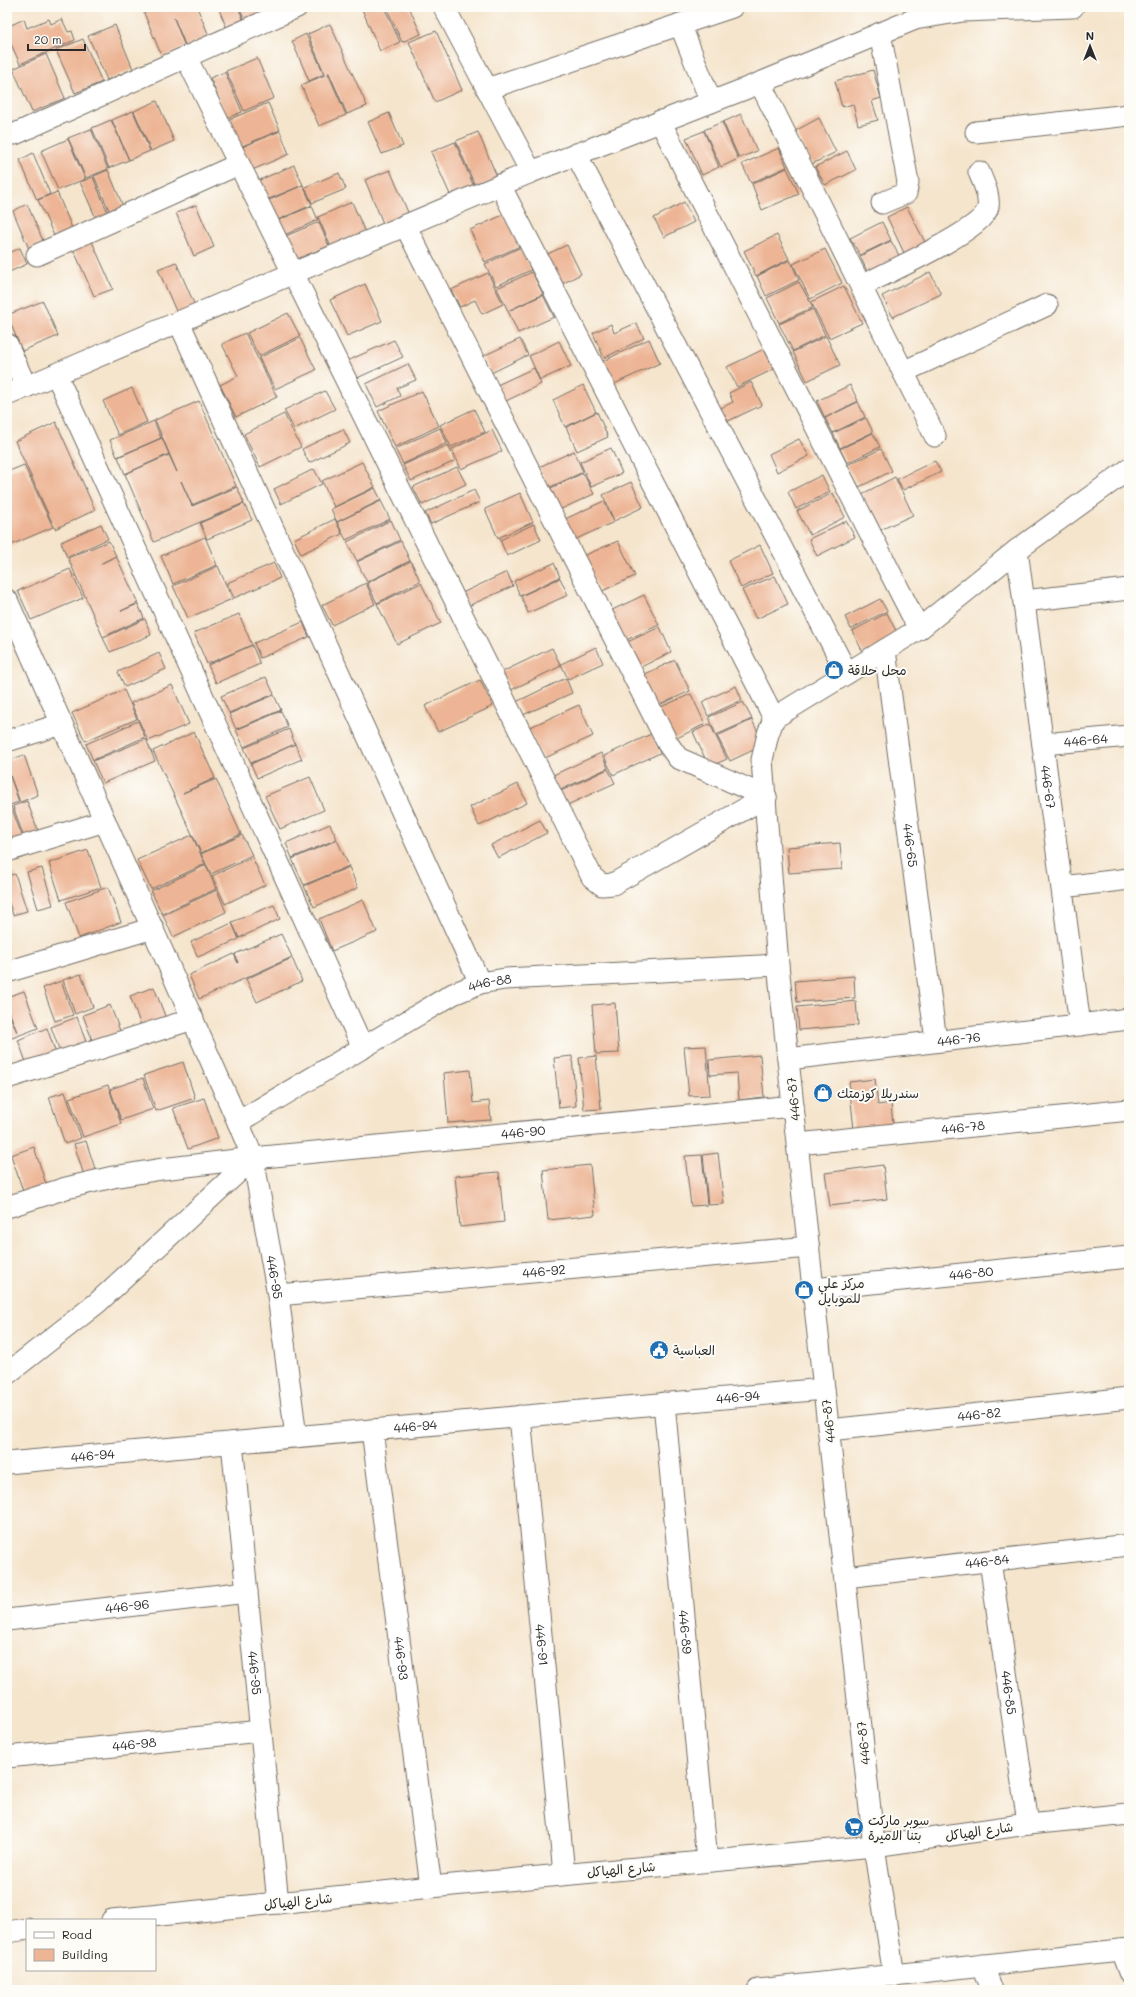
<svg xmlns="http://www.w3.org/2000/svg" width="1136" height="1997" font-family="Mali,'Playpen Sans Arabic',sans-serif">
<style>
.building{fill:#edb595}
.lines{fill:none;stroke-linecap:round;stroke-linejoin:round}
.minor-casing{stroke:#726c64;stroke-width:23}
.minor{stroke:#fff;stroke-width:21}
.labels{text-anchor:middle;stroke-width:4;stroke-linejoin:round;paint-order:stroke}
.poi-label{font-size:13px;fill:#2b2b2b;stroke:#fdfcf7;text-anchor:start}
.street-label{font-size:13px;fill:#2b2b2b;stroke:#fdfcf7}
</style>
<rect width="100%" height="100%" fill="#fdfcf7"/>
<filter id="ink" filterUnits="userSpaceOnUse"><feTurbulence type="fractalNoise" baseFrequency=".025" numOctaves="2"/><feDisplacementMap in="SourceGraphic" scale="8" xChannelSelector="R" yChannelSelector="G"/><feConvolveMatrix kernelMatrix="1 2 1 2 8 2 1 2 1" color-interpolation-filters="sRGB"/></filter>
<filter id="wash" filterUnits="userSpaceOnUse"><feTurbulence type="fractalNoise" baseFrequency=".012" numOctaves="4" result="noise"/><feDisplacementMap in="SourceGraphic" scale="16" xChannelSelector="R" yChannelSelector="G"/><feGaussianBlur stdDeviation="0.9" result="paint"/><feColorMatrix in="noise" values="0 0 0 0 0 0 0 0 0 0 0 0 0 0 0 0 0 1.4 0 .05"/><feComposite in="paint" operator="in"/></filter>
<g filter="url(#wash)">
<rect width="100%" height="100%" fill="#f5e5cd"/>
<g id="blocks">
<path class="building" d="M157,7h40l12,29 -23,11 -12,-29 11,29 -23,10 -18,-44z
M218,7h20l6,14 -17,8z
M239,7h20l2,7 -16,7z
M361,7h23l16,35 -20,9z
M386,7h23l12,27 -19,8z
M24,19l3,9 22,-9 2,5 11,-5 6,13 4,-1 3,9 -55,24 -13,-29v-8z
M330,24l37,82 -20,8 -18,-41h-1l18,42 -27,11 -18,-41 24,-10 -17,-41z
M115,25l18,44 -26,11 -19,-44z
M436,31l26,59 -27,12 -26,-60z
M306,34l18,40 -15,7 -17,-40z
M83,39l19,43 -27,11 -19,-43z
M46,54l19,44 -33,14 -19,-43z
M257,58l17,40 -30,13 -18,-40z
M873,70l8,28 -9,3 6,19 -20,5 -5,-21 -11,3 -7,-26z
M225,72l17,40 -15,6 -17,-40z
M157,101l17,40 -23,10 -17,-40z
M268,103l12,27 -40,17 -12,-27z
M133,111l17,40 -21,9 -17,-40z
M389,113l14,33 -21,8 -14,-32z
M741,114l16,37 -18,7 -16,-36z
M819,118l17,34 -24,12 -17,-33z
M111,120l18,40 -20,8 -17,-40z
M722,122l16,37 -17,8 -17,-37z
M91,129l17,40 -22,9 -18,-40z
M280,131l9,23 -39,17 -10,-23z
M704,131l15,36 -17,8 -16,-37z
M478,132l20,47 -22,9 -20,-47z
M68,139l17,40 -27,11 -17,-39z
M455,142l20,47 -23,10 -21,-47z
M779,148l8,19 -36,16 -9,-19z
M847,151l9,19 -31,15 -10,-18z
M33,153l17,41 -13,6 -17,-40z
M294,165l9,20 -39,16 -9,-19z
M787,168l12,26 -37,16 -10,-26z
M108,170l17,41 -13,6 -18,-41z
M390,170l20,47 -25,11 -20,-48z
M339,173l7,16 -34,14 -7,-16z
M93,177l17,41 -12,5 -18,-41z
M303,185l9,20 -39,17 -8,-20z
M57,192l17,41 -18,7 -18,-40z
M352,202l13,30 -34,15 -13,-30z
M684,202l10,20 -30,15 -10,-19z
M27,204l17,39 -15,6 -16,-38z
M196,205l18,42 -20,9 -18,-43z
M312,206l6,14 -38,17 -6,-15z
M907,207l19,37 -21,11 -18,-38z
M505,214l15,32 -35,16 -15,-32z
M319,222l10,24 -37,15 -11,-23z
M882,222l9,18 -31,15 -10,-17z
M777,235l12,24 -33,17 -12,-25z
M90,237l23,52 -19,7 -23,-52z
M891,241l10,18 -32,16 -9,-19z
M567,245l14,29 -23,12 -15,-30z
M521,247l10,23 -35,16 -11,-22z
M20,248l7,16 -20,9v-19z
M825,249l17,34 -32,16 -17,-35z
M790,260l9,20 -33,16 -9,-20z
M176,262l20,46 -18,8 -20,-47z
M532,272l11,22 -35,17 -11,-23z
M930,272l11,22 -48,23 -11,-21z
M488,273l15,31 -21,10 -7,-14 -15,7 -9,-17z
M799,282l14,25 -34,16 -12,-25z
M365,284l17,37 -35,15 -17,-36z
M844,286l18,37 -33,15 -18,-36z
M543,295l11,22 -36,16 -10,-22z
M43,301l15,35 -36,15 -15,-36z
M813,309l12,26 -32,16 -14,-27z
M288,313l12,23 -41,20 -12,-23z
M636,323l8,15 -40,20 -11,-25 18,-9 3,9z
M245,333l32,64 -41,20 -16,-32 18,-9 -16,-32z
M826,336l14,29 -33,16 -14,-29z
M300,338l16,32 -41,19 -16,-31z
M520,339l8,16 -37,18 -8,-17z
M649,339l11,24 -48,22 -11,-23z
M394,340l9,17 -48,22 -8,-18z
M559,341l12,25 -31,14 -11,-24z
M764,349l10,20 -37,18 -10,-20z
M408,364l8,16 -19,8 3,8 -23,11 -11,-23z
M534,368l7,16 -37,18 -7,-17z
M751,382l11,23 -38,18 -7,-13 16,-8 -4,-9z
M583,385l13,27 -31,15 -12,-27z
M850,385l8,16 -33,17 -8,-17z
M132,388l15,34 -29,13 -15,-34z
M325,391l10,18 -41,20 -10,-19z
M422,391l17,35 -44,21 -17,-36z
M199,401l37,85 -44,19 -11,-24 11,25 45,-19 7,16 -90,39 -29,-68 44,-19 8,17 -22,-52z
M858,402l7,15 -32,16 -8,-15z
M474,409l11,23 -34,15 -11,-22z
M597,412l11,25 -31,14 -11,-24z
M284,414l17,33 -41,20 -16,-33z
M866,418l7,14 -33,16 -7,-15z
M154,421l7,17 -44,19 -7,-17z
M56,422l39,88 -40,19 -40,-88z
M440,428l7,15 -44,21 -8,-15z
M343,429l7,14 -41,20 -7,-14z
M492,430l10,21 -41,18 -9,-20z
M873,433l7,14 -33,16 -7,-14z
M162,438l7,16 -44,20 -7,-17z
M799,439l10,17 -32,16 -8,-18z
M448,445l7,16 -44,20 -8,-16z
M611,448l11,25 -31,14 -11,-25z
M881,449l11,22 -33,16 -12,-22z
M574,451l9,21 -35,16 -9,-21z
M935,461l6,11 -38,18 -6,-11z
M362,462l13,25 -41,20 -12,-26z
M24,465l29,62 -42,18 -4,-10v-63z
M457,467l9,17 -44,21 -9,-18z
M314,469l8,15 -41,20 -7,-15z
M583,473l11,21 -35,16 -10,-21z
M822,475l8,17 -34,17 -8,-17z
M895,477l18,38 -33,15 -18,-36z
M631,482l12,25 -29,14 -11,-26z
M375,488l6,12 -44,22 -6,-13z
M474,490l6,12 -49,22 -6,-11z
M520,493l13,29 -35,16 -13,-29z
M833,493l12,24 -35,18 -13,-24z
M381,501l9,18 -44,21 -9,-18z
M604,501l10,21 -40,18 -9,-21z
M244,504l8,16 -45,19 -7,-16z
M335,519l7,15 -41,20 -7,-15z
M391,520l9,20 -43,21 -10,-19z
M846,521l9,16 -38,19 -8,-17z
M101,524l7,15 -41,18 -6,-15z
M534,524l7,16 -34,16 -7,-16z
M205,537l12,28 -44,19 -12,-28z
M109,541l7,15 -16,8 16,-8 22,47 -17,8 17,-7 6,14 -41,19 -35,-79z
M401,541l9,20 -43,21 -10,-20z
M618,541l17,35 -35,16 -17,-36z
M760,545l13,28 -32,15 -13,-27z
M411,561l9,20 -43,22 -10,-20z
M274,563l6,15 -46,20 -7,-15z
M554,563l6,14 -40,19 -6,-15z
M218,566l14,33 -44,19 -15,-32z
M70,569l13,29 -52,22 -13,-29z
M507,572l6,14 -45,20 -6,-13z
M775,576l13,28 -32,15 -14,-29z
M560,578l8,17 -40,18 -7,-17z
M366,583l9,21 -43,21 -10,-20z
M421,583l20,40 -44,21 -20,-40z
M644,595l15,30 -35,16 -14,-30z
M880,599l7,12 -36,18 -6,-12z
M887,613l12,24 -35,17 -12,-23z
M239,614l13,31 -45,19 -13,-31z
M145,619l6,16 -41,17 -7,-14z
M303,622l6,15 -49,21 -6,-15z
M660,627l11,25 -34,17 -12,-26z
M252,645l8,19 -44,19 -8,-18z
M596,647l7,16 -35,16 -7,-15z
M552,648l9,18 -50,24 -9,-18z
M159,653l7,16 -41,18 -7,-15z
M675,660l15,31 -35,16 -14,-31z
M266,677l8,17 -45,19 -8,-17z
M566,678l6,15 -49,22 -7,-13z
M480,680l13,26 -55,26 -13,-26z
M172,685l17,39 -41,17 -17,-38z
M736,686l6,14 -34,16 -6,-14z
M124,690l13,29 -52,22 -13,-28z
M691,694l14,30 -34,17 -15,-32z
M274,695l7,15 -45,19 -7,-15z
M743,702l9,17 -36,16 -7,-18z
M579,705l14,31 -50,23 -15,-31z
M281,711l7,16 -44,20 -8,-17z
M752,720l12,25 -34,16 -13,-25z
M138,721l7,16 -52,23 -7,-16z
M710,724l17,35 -18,8 -16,-35z
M289,729l6,15 -44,19 -7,-15z
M194,732l21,46 -32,15 33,-14 25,55 -40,19 -48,-102z
M651,734l9,19 -47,22 -9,-19z
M146,739l9,22 -52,22 -10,-22z
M295,744l7,15 -45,19 -6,-14z
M601,753l7,15 -50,23 -7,-15z
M24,755l14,40 -18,7 -11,-29 10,29 -12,4v-45z
M608,769l7,14 -50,23 -6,-14z
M310,777l14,33 -44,19 -15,-33z
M518,784l9,19 -48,23 -9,-19z
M27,801l13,35 -15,5 -12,-35z
M11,806l13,35 -17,-1v-33z
M540,820l7,13 -49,25 -7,-13z
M330,824l7,15 -45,19 -6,-15z
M192,835l13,29 -54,25 -14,-29z
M242,835l10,20 -41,19 -10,-20z
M337,840l12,26 -45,19 -12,-26z
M840,843l2,26 -53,4 -2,-26z
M88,850l13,37 -40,13 -12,-37z
M252,857l13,28 -40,19 -13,-28z
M206,865l10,24 -54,25 -11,-23z
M349,867l9,21 -44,19 -10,-21z
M42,868l11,37 -15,4 -11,-37z
M15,874l12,37 -14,4 -6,-18v-21z
M108,887l13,35 -42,16 -13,-36z
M217,890l9,22 -53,25 -10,-22z
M363,900l14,32 -45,19 -13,-32z
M274,905l6,14 -41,19 -7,-16z
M232,923l7,16 -41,18 -7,-15z
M281,934l11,23 -93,42 -10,-24 45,-21 4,9 -3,-9z
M292,958l10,23 -45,21 -11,-23z
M81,974l12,33 -18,7 -12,-34z
M854,976l1,22 -58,4 -2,-21z
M61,981l12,34 -18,6 -12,-33z
M154,987l14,37 -24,10 -14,-38z
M24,991l14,37 -31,12v-31l10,23 -10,-26v-9z
M856,1001l2,24 -59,5 -2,-23z
M615,1003l4,50 -23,1 -4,-49z
M110,1005l14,36 -28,10 -13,-36z
M77,1017l12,33 -26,10 -12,-33z
M47,1028l11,31 -29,11 -11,-30z
M706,1046l4,49 -21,1 -5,-49z
M760,1055l4,42 -25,3 -2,-27 -27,2 -1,-15z
M572,1056l4,50 -17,2 -5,-50z
M596,1056l5,53 -17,1 -5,-52z
M183,1062l12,36 -39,13 -12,-36z
M470,1070l3,33 16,-2 2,19 -43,3 -4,-50z
M143,1078l10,31 -32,11 -11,-31z
M875,1079l3,26 13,-2 2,22 -39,5 -5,-48z
M108,1085l13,39 -38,13 -14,-39z
M65,1092l16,46 -16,6 -16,-47z
M204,1098l14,40 -30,11 -15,-41z
M86,1141l13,40 -12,4 -13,-41z
M34,1147l15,46 -23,7 -15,-45z
M718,1153l6,51 -16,1 -5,-50z
M702,1155l5,50 -16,1 -6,-50z
M590,1165l5,50 -47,5 -5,-50z
M883,1165l4,34 -57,7 -5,-33z
M499,1172l5,50 -44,5 -5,-51z"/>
</g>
</g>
<g filter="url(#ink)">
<use href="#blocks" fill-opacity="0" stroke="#726c64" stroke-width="1"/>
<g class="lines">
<defs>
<g id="minor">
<path d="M444,7l87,165"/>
<path d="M680,24l31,78"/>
<path d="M880,33l28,149 -2,11 -24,10"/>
<path d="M186,57l406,820 10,8 11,-1 153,-87"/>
<path d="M760,83l175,353"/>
<path d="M487,89l245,-82"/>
<path d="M660,121l259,508"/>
<path d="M976,132l153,-17"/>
<path d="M15,134l282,-127"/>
<path d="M576,154l271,519"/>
<path d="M500,185l274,533"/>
<path d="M405,225l263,519 10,14 88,39"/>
<path d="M37,255l202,-91"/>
<path d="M861,286c23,-12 123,-56 127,-79 2,-12 -5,-25 -9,-35"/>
<path d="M179,322l301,661"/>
<path d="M7,344l19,43"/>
<path d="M903,372l144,-67"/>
<path d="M56,374l307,674"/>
<path d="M7,395l524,-223 229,-89 155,-64 48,-8 110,-4"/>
<path id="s1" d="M1017,550l63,475"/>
<path id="s2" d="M7,600l231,522 15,36 25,137 18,142"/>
<path d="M1024,601l105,-12"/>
<path id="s3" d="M885,650l51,391"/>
<path d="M7,741l55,-17"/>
<path id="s4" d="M1043,744l86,-8"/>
<path d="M7,851l98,-30"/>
<path d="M1062,887l67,-8"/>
<path d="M7,972l146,-44"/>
<path id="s5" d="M788,1059l341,-40"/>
<path d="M7,1078l186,-59"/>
<path id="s6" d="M238,1122l215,-128 27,-11 25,-4 273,-14"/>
<path id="s7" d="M798,1144l331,-34"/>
<path id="s8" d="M7,1207l59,-19 47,-11 49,-8 91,-11 540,-52"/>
<path id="s9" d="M813,1289l316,-32"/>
<path id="s10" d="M278,1295l531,-48"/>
<path d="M7,1374l90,-71 156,-145"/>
<path id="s11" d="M664,1403l43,458"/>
<path id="s12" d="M520,1416l44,458"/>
<path id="s13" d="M372,1430l59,457"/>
<path id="s14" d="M829,1430l300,-32"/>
<path id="s15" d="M232,1443l46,460"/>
<path id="s16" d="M7,1463l817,-74"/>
<path id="s17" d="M990,1561l38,263"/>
<path id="s18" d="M845,1577l284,-32"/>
<path id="s19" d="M7,1620l240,-28"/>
<path id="s20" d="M7,1757l254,-26"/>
<path d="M112,1920l319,-33 443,-41 154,-22 101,-10"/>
<path d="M7,1932l20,-3"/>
<path d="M1121,1950l8,22"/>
<path d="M983,1965l9,25"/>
<path d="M894,1976l-20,-130 -81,-740 -15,-141 -16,-205 6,-26 6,-16 145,-89 98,-79 112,-81"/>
<path d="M758,1990l371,-41"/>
</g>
</defs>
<use href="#minor" class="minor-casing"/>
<use href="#minor" class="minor"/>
</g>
</g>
<defs>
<symbol id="shop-disc" viewBox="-11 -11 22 22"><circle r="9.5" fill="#1f6fb2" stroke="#fdfcf7"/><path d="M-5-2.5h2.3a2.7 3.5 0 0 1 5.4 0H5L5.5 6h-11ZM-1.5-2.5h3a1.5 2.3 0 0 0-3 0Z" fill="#fff"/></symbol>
<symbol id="civic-disc" viewBox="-11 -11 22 22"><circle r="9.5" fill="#1f6fb2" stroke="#fdfcf7"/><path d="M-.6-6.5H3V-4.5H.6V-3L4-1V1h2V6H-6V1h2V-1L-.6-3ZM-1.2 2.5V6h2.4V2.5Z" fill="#fff"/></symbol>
<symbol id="supermarket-disc" viewBox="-11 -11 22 22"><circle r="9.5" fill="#1f6fb2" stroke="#fdfcf7"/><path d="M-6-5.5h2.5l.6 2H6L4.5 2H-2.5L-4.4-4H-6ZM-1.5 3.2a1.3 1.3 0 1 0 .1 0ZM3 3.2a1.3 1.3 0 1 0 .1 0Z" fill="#fff"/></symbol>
</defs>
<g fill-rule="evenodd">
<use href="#shop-disc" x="823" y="659" width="22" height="22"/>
<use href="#shop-disc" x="812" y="1082" width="22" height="22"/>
<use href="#shop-disc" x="793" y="1279" width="22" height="22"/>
<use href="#civic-disc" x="648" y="1339" width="22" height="22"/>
<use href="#supermarket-disc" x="843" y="1816" width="22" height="22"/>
</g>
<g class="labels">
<g class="poi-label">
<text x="848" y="675">محل حلاقة</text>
<text x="837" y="1098">سندريلا كوزمتك</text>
<text x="818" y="1288">مركز علي<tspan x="818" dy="15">للموبايل</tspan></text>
<text x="673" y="1355">العباسية</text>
<text x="868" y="1825">سوبر ماركت<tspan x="868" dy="15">بتنا الاميرة</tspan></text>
</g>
<g class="street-label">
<text dy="5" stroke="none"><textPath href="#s4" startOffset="43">446-64</textPath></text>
<text dy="5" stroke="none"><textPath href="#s1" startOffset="239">446-67</textPath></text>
<text dy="5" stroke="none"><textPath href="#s3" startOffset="197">446-65</textPath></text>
<text dy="5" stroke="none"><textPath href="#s6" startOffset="289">446-88</textPath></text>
<text dy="5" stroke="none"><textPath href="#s5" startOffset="172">446-76</textPath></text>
<text transform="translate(793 1099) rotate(-96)" y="5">446-87</text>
<text dy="5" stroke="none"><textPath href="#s7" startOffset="166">446-78</textPath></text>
<text dy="5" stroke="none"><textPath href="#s8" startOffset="523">446-90</textPath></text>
<text dy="5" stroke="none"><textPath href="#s10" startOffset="267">446-92</textPath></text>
<text dy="5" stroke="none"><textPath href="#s9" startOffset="159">446-80</textPath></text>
<text dy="5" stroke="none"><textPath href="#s2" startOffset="731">446-95</textPath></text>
<text dy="5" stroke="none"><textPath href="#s16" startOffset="734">446-94</textPath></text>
<text dy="5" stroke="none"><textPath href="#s14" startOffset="151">446-82</textPath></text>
<text transform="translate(828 1421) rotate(-96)" y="5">446-87</text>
<text dy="5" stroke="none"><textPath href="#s16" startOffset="410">446-94</textPath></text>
<text dy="5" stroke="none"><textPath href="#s16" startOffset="86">446-94</textPath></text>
<text dy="5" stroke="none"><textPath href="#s18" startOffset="143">446-84</textPath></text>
<text dy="5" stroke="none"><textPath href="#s19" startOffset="121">446-96</textPath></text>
<text dy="5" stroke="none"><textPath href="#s11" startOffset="230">446-89</textPath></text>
<text dy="5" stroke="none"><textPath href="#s12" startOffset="230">446-91</textPath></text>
<text dy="5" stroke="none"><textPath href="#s13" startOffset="230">446-93</textPath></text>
<text dy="5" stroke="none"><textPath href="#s15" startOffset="231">446-95</textPath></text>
<text dy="5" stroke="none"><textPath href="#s17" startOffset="133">446-85</textPath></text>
<text transform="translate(863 1743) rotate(-96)" y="5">446-87</text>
<text dy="5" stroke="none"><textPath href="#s20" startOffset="128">446-98</textPath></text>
<text transform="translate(979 1831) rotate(-8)" y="5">شارع الهياكل</text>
<text transform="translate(621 1869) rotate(-5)" y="5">شارع الهياكل</text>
<text transform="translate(298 1901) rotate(-6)" y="5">شارع الهياكل</text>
</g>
</g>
<rect width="1136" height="1997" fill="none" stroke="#fdfcf7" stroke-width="24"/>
<rect x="26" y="1919" width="130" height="52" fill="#fdfcf7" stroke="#a9a8a5"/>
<rect x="34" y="1932" width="20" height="6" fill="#ffffff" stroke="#a9a8a5"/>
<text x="62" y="1939" font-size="12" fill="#2b2b2b">Road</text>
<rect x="34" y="1949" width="20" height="12" fill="#edb595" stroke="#a9a8a5"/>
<text x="62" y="1959" font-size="12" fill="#2b2b2b">Building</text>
<g transform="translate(1090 46)" stroke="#fdfcf7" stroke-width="3" paint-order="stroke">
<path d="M0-3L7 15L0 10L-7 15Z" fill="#2b2b2b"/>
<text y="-6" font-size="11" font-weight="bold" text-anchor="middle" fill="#2b2b2b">N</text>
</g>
<path d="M28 44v6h57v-6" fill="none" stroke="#2b2b2b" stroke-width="2"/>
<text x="34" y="44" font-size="12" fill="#2b2b2b" stroke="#fdfcf7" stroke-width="3" paint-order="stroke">20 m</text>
</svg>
